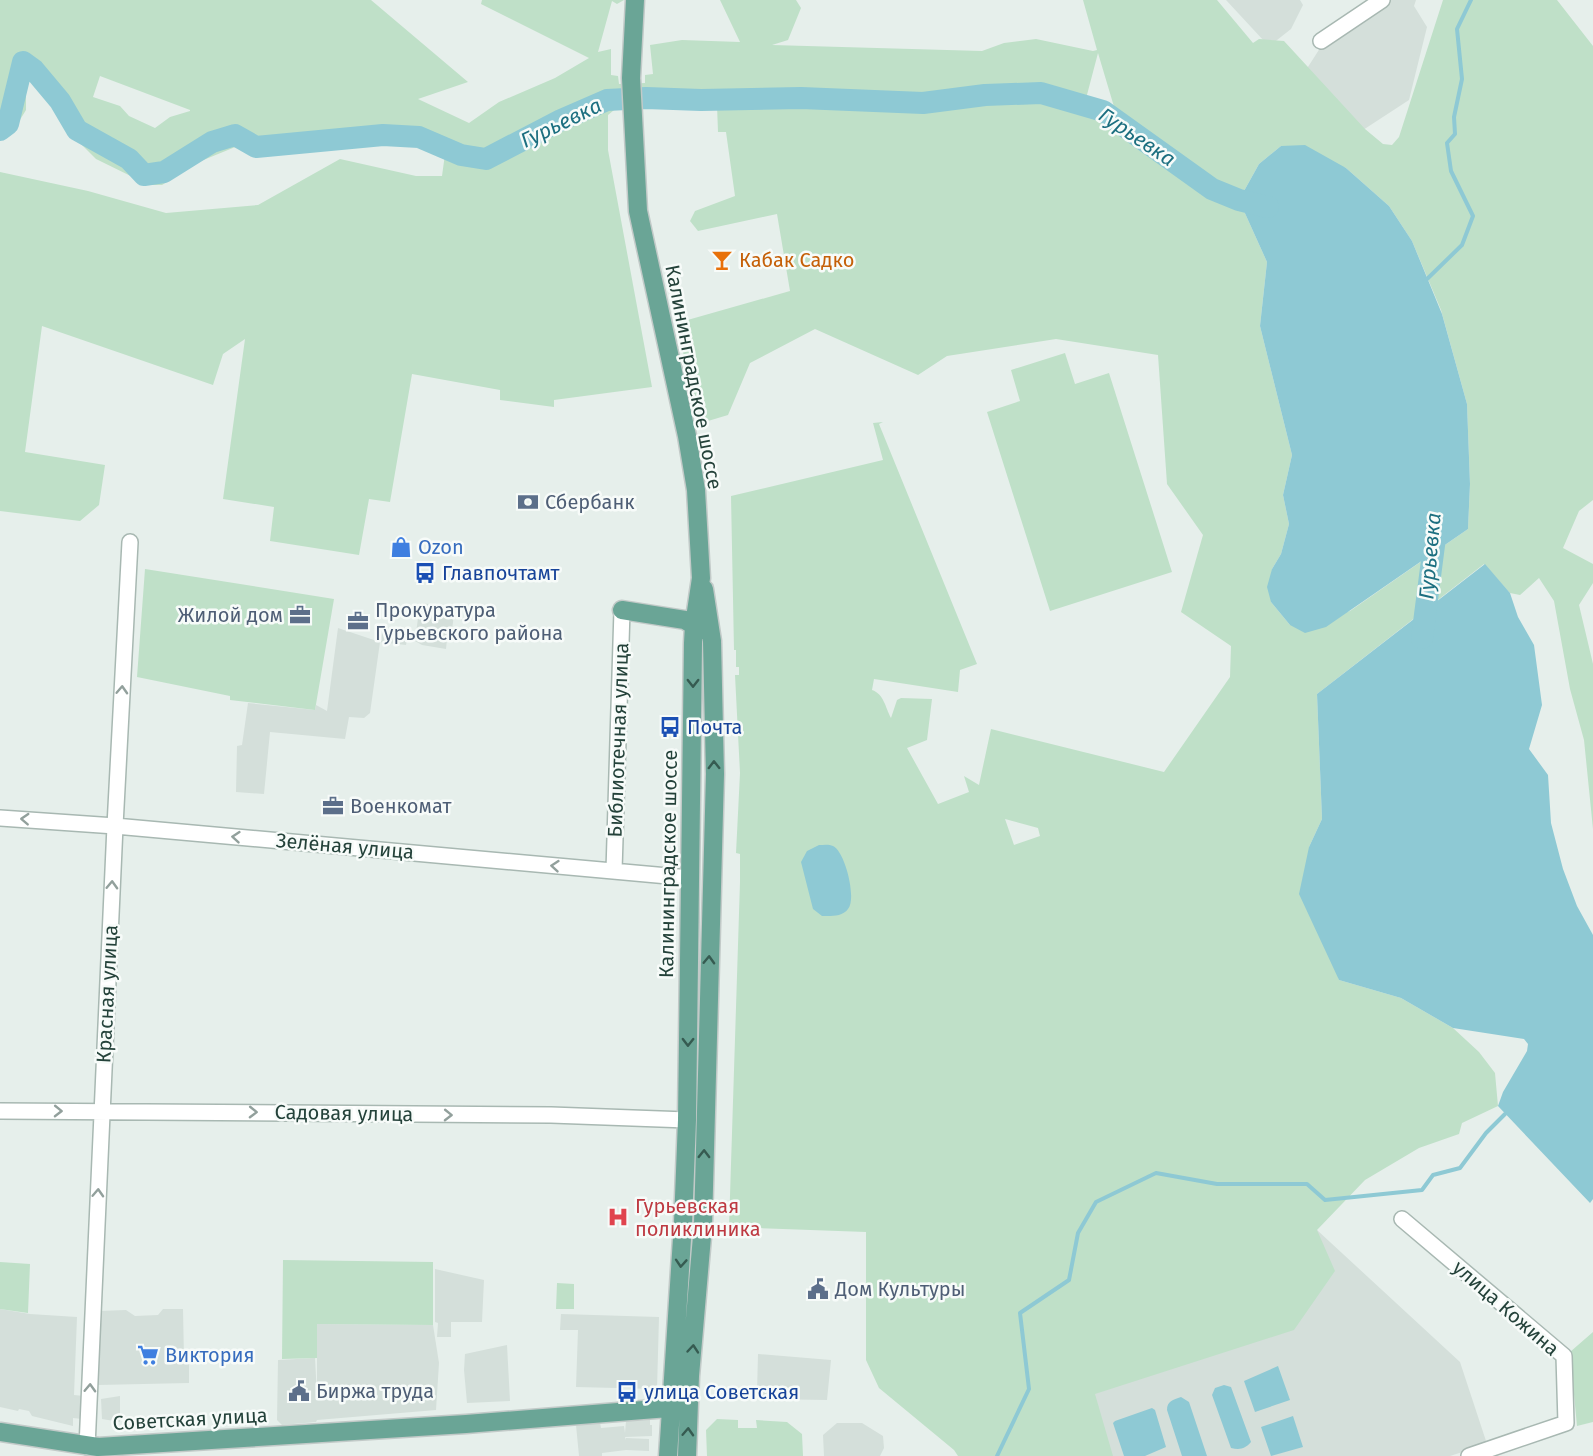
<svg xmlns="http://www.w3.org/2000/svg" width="1593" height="1456" font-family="'Fira Sans',sans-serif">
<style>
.built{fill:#d4dfda}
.green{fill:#bfe0c8;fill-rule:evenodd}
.water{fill:#8ec9d4}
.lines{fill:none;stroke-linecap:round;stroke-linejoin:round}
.stream{stroke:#8ec9d4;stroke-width:4}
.river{stroke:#8ec9d4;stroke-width:22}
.minor-casing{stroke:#a8b8b2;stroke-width:18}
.major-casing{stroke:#c2cac8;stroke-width:21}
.minor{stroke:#fff;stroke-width:15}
.major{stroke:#6aa596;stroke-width:18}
.oneway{stroke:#365b51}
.oneway2{stroke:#92a09c}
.labels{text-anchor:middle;stroke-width:5;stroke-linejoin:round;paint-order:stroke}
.food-label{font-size:20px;fill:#c56008;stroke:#f7fbf9;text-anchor:start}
.street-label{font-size:20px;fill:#24423a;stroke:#f7fbf9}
.service-label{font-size:20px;fill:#4e5e75;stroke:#f7fbf9;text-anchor:start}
.shop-label{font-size:20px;fill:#366cbe;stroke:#f7fbf9;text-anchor:start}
.transit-label{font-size:20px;fill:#164399;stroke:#f7fbf9;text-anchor:start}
.health-label{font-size:20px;fill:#be3a42;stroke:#f7fbf9;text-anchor:start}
.water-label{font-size:21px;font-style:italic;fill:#1c6f80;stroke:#f7fbf9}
</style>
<rect width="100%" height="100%" fill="#e6efeb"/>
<path class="built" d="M1226,0h74l3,5 -12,24 -19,15 -8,-3z
M1380,0h36l-2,6 13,21 -18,73 -46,30 -57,-60 27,-42z
M420,603l35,4 -4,30 -4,2 -1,10 -24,-4 -7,-4z
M338,628l42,14 2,-10 26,3 -2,10 -26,-3 -10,71 -6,5 -15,-1 -4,22 -75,-7 -6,62 -28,-2 1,-46 5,-1 6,-42 67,7 1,-5 11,6z
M1317,1230l143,132 27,82 -37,12h-458z
M435,1269l49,11 -2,42h-31v15h-14l1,-14 -3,-1z
M0,1309l30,5 47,3 -3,78 10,1 -2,23 -9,-1v8l-41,-10 -3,-5 -10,-2 -1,2 -18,-4z
M163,1309h20l1,50 5,1v23l-91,2 1,-74 27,-1 9,6 23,-1z
M561,1314l98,3 -2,72 -81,-2 2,-57h-18z
M317,1324l116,1 6,38 -3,47 -119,10 -1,2 -34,3 -5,-5 1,-60 37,-2 2,38z
M507,1345l3,56 -43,2 -3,-33 1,-16z
M758,1354l73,6 -4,40 -64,-1 -6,-7z
M120,1396v26l-18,-3 -1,-20z
M650,1420v5h2v11l-27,1 1,3v-2l23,1v12l-23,-1 -24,3v3h-23l-3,-31 24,-3 1,6 23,-2 1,7 1,-12z
M837,1423h25l21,13 1,12 -4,8h-56l-1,-21z"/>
<path class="green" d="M0,0h371l97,82 -50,17 51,24 30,-21 56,-24 34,-20 -108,-54 1,-4h142l-7,4 -5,-3 -14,51 13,-3v26l7,1 1,8 26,-1v-8l8,-1 -3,-29 32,-5 58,2 -20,-42h76l5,8 -13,32 -16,5 210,6 22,-8 32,-4 57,12 4,-1 -14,-50h134l36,43 6,-4 25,2 81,88 18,15 9,1 7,-8 44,-137h114l36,46v454l-14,11 -16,37 30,16v19l-14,22 14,59v165l-9,-89 -14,-51 -16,-88 -15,-23 -19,17 -10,-2 -26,-29 -167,130 5,125 -13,28 30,133 62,18 52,30 26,24 16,21 3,33 -36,17 -3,11 -40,14 -54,32 -48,50 18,41 -41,59 -199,64 18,62h-155l-4,-6 -75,-62 -13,-28v-128l-137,-5 11,-345v-28l-4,-1 4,-80 -5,-98h4v-8h-3v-17h-2l-3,-154 152,-36 -10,-37 10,-1 -4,2 98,240 -17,6 -2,22 -84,-13 -2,11c12,4 13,17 19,28l6,-18 4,-2 31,1 -5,41 -20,8 31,56 31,-12 -5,-16 15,9 12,-56 173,43 66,-95 1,-31 -50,-34 22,-77 -36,-51 -9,-129 -102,-16 -109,17 -29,19 -103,-46 -65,34 -22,52 -30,9 -21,-101 113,-32 -13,-77 -79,17 -8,-10 5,-10 40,-15 -9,-64h-8l-1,-27h-66l-6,-1v-9l-26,1v10l-11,9v35l44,237 -98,13v7l-54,-7v-10l-88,-16 -22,128 -21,-3 -10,56 -89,-14 4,-34 -51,-8 22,-160 -22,15 -10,31 -171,-59 -17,126 80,13 -6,40 -19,16 -80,-10v-339l88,19 78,22 92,-8 82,-46 76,17h26l3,-22 -22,-12 -59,-2 -14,6 -42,5 -51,-1 -12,-7 -44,18 -39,24h-13l-53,-26 -19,-19 -37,-64 -14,-5v39l-16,26 -10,2zM1098,53l17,57v1l-32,-1zM100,76l90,34v1l-20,6 -15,11 -26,-12 -9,-10 -27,-9zM1281,146l65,22 43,38 23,35 29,69 26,94 3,80 -2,45 -118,82 -60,14 -19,-23 1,-33 9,-15 8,-30 -6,-29 9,-40 -32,-129 7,-64 -28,-62 20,-36zM1005,819l33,9 2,8 -26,9z
M1065,353l10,31 34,-11 63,199 -122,39 -63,-199 33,-11 -9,-31z
M145,569l189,30 -19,111 -85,-10v-4l-93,-19z
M283,1260l150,2v63l-116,-1v34l-35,1z
M0,1262l30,2 -2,49 -28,-4z
M557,1283l17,1v25h-18z
M1593,1332v90l-16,4 -7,-74z
M717,1419l21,1v8h19l-1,-8 31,2 15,12 1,22h-96l-1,-26z"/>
<path class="water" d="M1305,145l41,23 43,38 23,35 30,73 25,90 3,80 -2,45 -142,98 -21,6 -15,-8 -19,-23 -4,-15 5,-18 9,-15 8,-30 -6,-29 9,-40 -32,-129 7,-64 -28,-62 20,-36 22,-18z
M1485,564l25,29 8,24 16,28 8,60 -13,44 19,26 3,48 12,46 14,37 16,29v264l-3,4 -92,-97 5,-14 24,-41 1,-7 -4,-5 -71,-11 -52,-30 -62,-18 -40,-86 10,-47 13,-28 -5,-125z
M819,845c4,0 10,-1 14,1 12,5 24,53 15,63 -6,8 -17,7 -26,7l-9,-7 -12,-47 6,-11z
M1278,1366l12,34 -35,12 -11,-31z
M1224,1385l7,2 20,55c-6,7 -11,8 -20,6l-19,-53 3,-7z
M1181,1397l8,5 18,54h-25l-15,-46c0,-9 6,-10 14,-13z
M1152,1408l3,2 11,37 -21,9h-21l-11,-33 2,-2z
M1293,1416l10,31 -32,9 -10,-29z"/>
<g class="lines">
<path class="stream" d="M1425,281l37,-36 11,-29 -22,-45 -4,-28 8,-9 -1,-17 8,-38 -5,-50 14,-29
M997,1456l32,-67 -9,-76 49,-33 9,-47 18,-31 60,-29 61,11h90l18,16 97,-10 11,-15 27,-7 26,-35 19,-19"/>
<path class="river" d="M0,130l8,-6 15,-62 11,8 26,31 17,29 52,29 15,16 20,-3 48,-30 23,-7 21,12 127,-12 36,2 42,18 25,4 75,-39 46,-20 39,-2 55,2 100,-2 122,5 62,-8 56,-2 62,18 109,78 27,11 29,7
M1422,638l15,-116"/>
<defs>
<path id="minor" d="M1321,41l61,-41
M0,818l115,8 575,52
M614,871l8,-261
M0,1111l551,4 136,5
M1402,1219l162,137 2,67 -97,33
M87,1447l28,-621 15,-284"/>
<path id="major" d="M635,0l-4,78 7,133 49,225 9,54 5,88 -7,47 -1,18 -6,477 -4,103 -15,233
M622,610l63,10 16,10
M0,1432l98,15 368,-23 215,-17
M687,1456l3,-80 13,-151 12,-451 -3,-133 -8,-52"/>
</defs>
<use href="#minor" class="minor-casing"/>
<use href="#major" class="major-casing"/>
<use href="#minor" class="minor"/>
<use href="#major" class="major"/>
</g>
<defs><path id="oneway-chevron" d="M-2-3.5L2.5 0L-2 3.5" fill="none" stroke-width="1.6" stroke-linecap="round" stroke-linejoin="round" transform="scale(1.5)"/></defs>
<g class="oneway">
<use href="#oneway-chevron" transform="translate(693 683) rotate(90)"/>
<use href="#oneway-chevron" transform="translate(714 765) rotate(-91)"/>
<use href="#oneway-chevron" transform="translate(709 960) rotate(-88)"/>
<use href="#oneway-chevron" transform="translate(688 1042) rotate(91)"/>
<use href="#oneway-chevron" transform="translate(704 1154) rotate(-89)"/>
<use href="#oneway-chevron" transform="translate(681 1263) rotate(94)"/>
<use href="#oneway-chevron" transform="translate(693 1349) rotate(-85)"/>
<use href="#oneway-chevron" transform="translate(688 1432) rotate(-87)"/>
</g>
<g class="oneway2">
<use href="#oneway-chevron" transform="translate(122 690) rotate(-87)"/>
<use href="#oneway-chevron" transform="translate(25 819) rotate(-177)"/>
<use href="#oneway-chevron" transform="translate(236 837) rotate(-175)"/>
<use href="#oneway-chevron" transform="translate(555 866) rotate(-175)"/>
<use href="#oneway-chevron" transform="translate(112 885) rotate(-88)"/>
<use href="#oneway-chevron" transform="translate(58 1111) rotate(1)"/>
<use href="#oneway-chevron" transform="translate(253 1112) rotate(1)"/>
<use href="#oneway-chevron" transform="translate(448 1115) rotate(1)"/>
<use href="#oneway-chevron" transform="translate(98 1193) rotate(-87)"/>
<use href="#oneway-chevron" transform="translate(90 1388) rotate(-88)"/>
</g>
<defs>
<symbol id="bar-bare" viewBox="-9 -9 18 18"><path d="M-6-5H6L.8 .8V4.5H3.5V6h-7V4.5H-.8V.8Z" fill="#e8710a" stroke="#f7fbf9" stroke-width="2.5" paint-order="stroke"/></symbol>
<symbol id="bank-bare" viewBox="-9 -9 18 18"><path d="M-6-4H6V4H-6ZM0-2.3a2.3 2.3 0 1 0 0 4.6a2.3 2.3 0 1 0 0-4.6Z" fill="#5c6f8a" stroke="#f7fbf9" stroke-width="2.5" paint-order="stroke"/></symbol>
<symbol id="shop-bare" viewBox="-9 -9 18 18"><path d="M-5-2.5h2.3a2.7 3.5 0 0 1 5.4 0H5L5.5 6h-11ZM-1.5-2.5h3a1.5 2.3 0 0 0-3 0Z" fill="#3f7fe0" stroke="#f7fbf9" stroke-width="2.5" paint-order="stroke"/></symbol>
<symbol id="bus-bare" viewBox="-9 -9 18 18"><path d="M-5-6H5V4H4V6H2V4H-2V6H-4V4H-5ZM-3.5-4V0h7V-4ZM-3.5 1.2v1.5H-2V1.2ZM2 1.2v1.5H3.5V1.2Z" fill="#1a4fb4" stroke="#f7fbf9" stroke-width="2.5" paint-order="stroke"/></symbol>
<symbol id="office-bare" viewBox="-9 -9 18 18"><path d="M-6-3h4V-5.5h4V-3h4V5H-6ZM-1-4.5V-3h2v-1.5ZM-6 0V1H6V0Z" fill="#5c6f8a" stroke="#f7fbf9" stroke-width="2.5" paint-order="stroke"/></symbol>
<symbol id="hospital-bare" viewBox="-9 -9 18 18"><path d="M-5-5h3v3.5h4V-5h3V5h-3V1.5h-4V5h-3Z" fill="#e0444e" stroke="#f7fbf9" stroke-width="2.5" paint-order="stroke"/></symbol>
<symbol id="civic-bare" viewBox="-9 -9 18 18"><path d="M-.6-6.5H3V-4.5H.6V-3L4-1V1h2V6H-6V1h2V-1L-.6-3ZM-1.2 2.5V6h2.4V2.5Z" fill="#5c6f8a" stroke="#f7fbf9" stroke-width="2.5" paint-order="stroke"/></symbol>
<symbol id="supermarket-bare" viewBox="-9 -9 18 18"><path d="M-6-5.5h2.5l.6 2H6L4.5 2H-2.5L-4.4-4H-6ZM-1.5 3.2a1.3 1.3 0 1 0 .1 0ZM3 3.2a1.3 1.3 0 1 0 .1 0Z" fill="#3f7fe0" stroke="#f7fbf9" stroke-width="2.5" paint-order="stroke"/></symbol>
</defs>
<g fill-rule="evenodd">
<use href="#bar-bare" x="707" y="245" width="30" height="30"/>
<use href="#bank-bare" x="513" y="487" width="30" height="30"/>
<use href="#shop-bare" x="386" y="532" width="30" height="30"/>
<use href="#bus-bare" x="410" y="558" width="30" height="30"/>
<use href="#office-bare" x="285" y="600" width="30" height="30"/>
<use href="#office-bare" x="343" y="606" width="30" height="30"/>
<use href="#bus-bare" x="655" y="712" width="30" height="30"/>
<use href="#office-bare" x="318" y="791" width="30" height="30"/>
<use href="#hospital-bare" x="603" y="1202" width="30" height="30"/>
<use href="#civic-bare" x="803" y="1274" width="30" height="30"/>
<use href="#supermarket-bare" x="133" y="1340" width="30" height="30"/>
<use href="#civic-bare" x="284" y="1376" width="30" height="30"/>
<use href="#bus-bare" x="612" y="1377" width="30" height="30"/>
</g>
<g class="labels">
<g class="food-label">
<text x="739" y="267">Кабак Садко</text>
</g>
<g class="street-label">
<text transform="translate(694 377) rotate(79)" y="7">Калининградское шоссе</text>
<text transform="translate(618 740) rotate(-88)" y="7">Библиотечная улица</text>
<text transform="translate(345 846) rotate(5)" y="7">Зелёная улица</text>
<text transform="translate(668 864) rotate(-89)" y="7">Калининградское шоссе</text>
<text transform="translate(107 994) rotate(-87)" y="7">Красная улица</text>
<text transform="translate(344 1113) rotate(1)" y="7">Садовая улица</text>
<text transform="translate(1506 1308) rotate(41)" y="7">улица Кожина</text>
<text transform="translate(190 1419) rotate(-3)" y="7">Советская улица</text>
</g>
<g class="service-label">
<text x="545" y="509">Сбербанк</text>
<text x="375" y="617">Прокуратура<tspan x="375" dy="23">Гурьевского района</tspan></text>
<text x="283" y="622" text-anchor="end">Жилой дом</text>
<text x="350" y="813">Военкомат</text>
<text x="835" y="1296">Дом Культуры</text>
<text x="316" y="1398">Биржа труда</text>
</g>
<g class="shop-label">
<text x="418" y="554">Ozon</text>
<text x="165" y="1362">Виктория</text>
</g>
<g class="transit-label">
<text x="442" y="580">Главпочтамт</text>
<text x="687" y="734">Почта</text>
<text x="644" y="1399">улица Советская</text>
</g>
<g class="health-label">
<text x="635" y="1213">Гурьевская<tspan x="635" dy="23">поликлиника</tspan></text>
</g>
<g class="water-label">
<text transform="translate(561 123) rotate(-26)" y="7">Гурьевка</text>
<text transform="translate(1137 137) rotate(34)" y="7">Гурьевка</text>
<text transform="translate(1430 556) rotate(-85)" y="7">Гурьевка</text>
</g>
</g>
</svg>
